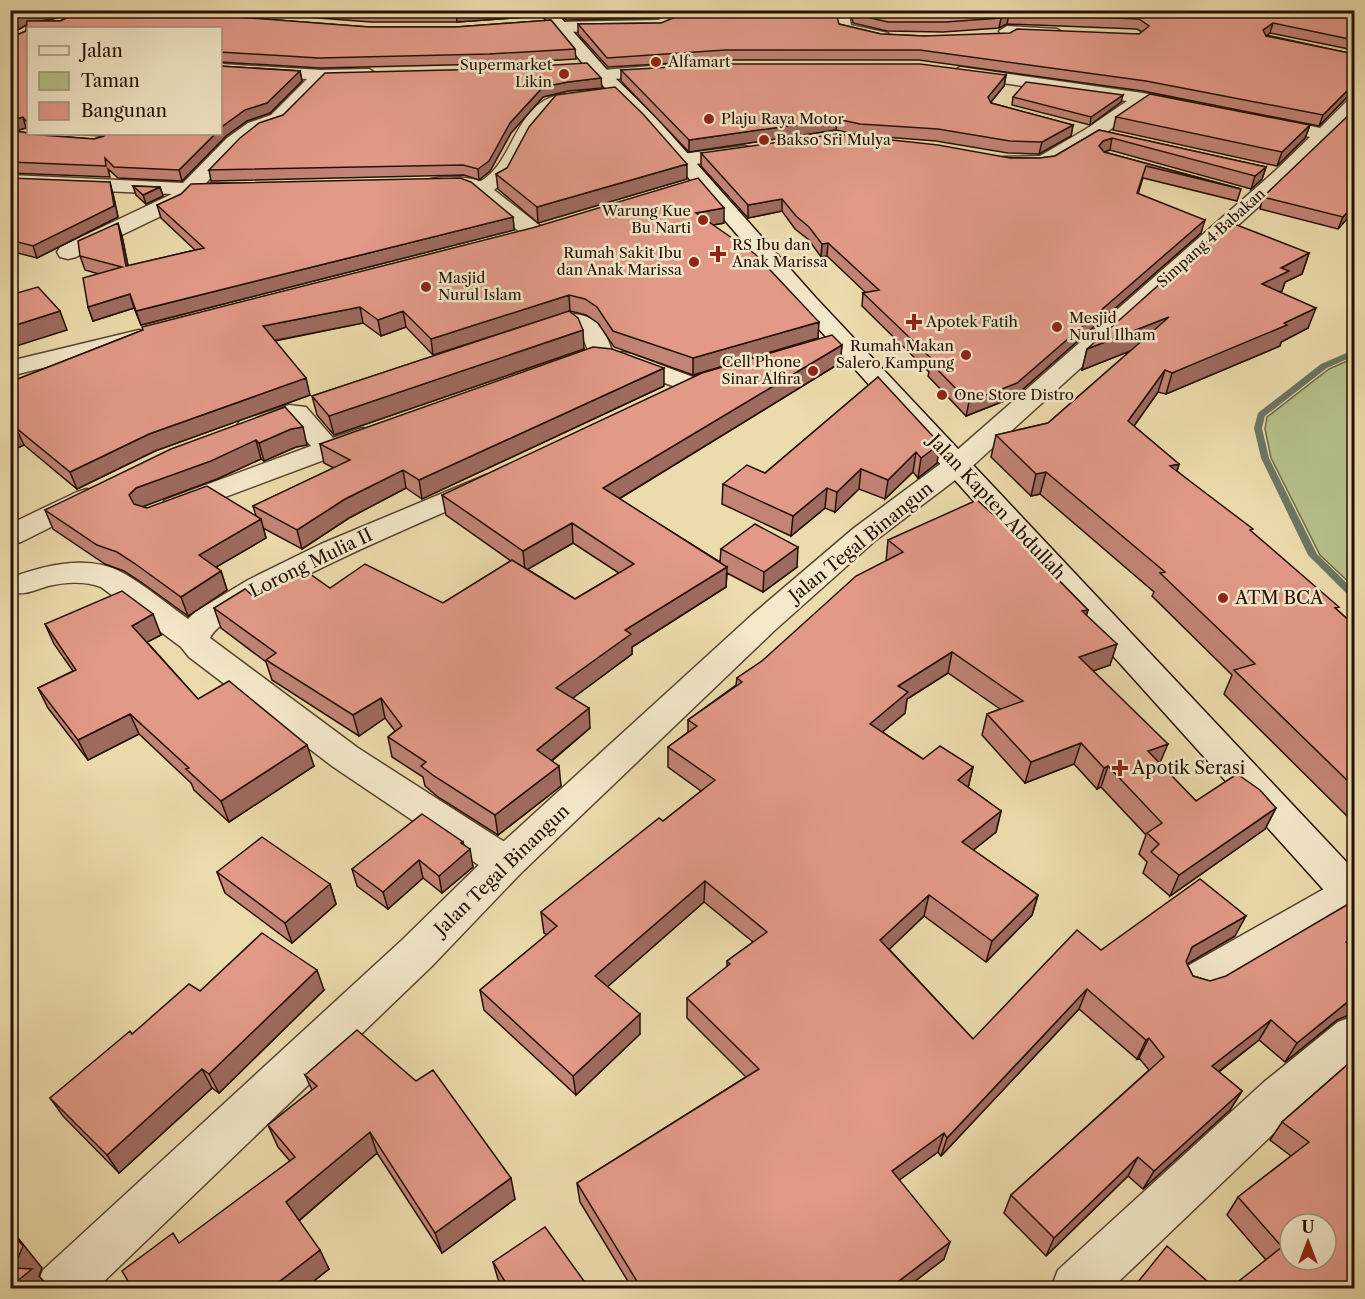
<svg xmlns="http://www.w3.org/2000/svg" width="1365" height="1299" font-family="'Libre Caslon Text',serif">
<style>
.green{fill:#b6c18b;stroke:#6e6848;stroke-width:1.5}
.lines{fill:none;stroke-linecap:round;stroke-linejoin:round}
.stream{fill:#6b7764;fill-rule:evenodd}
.minor-casing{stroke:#57432f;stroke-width:3}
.tertiary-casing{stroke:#57432f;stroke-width:3}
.secondary-casing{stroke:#251005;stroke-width:3}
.minor{fill:#f3e8c9;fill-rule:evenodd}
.tertiary{fill:#f3e8c9;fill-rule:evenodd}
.secondary{fill:#f3e8c9;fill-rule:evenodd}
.wall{fill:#c28475;stroke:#251005;stroke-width:1.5;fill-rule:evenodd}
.shaded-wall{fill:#9e6b5f;stroke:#251005;stroke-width:1.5}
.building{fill:#e29988;stroke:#251005;stroke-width:1.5;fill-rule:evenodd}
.poi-dot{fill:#8f2418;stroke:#f3e8c9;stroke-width:2}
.labels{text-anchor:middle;stroke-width:5;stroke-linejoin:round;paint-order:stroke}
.far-poi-label{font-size:15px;fill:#251005;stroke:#f3e8c9;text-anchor:start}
.far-street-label{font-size:15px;fill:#251005;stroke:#f3e8c9}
.street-label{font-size:18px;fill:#251005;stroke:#f3e8c9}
.poi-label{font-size:18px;fill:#251005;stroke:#f3e8c9;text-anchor:start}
</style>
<rect width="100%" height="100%" fill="#ecdbac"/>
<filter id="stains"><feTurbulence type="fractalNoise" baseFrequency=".00333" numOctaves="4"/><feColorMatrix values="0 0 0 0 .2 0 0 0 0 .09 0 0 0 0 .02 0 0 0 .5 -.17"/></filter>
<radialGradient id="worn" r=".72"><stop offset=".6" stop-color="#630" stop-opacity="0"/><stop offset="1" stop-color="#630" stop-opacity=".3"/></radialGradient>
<path class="green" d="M1354,358v229l-34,-32 -49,-97 -6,-29 2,-12 62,-48z"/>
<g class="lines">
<path class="stream" d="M1351,351h3v5l-27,12 -62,48 -3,12 7,30 48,96 37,36v8l-4,-1 -42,-42 -47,-97 -7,-30 4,-15 63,-49z"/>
<defs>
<path id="minor" d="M239,10h17l-13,12h-10l-3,-3z
M684,10h45l-7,5 -33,3 -28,12 -101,2 -8,-5 8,-5 98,-2z
M833,10h15l3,15 37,8 2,3c-8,9 -46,1 -54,-8z
M1007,26l50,3 8,5 -8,5 -56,-5 -2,-3z
M220,64l101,6 48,-1 8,5 -8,5 -43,1 -43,43 -23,8 -19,15 -35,37 33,1 3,4 -3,4 -45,3 -10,10 -108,52 -8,2 -8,-2 -3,-5 3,-5 112,-53 -162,-7v-12l173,8 44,-45 21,-15 23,-8 36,-36 -87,-5z
M665,65l8,5 -2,4 -69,6 -8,-5 8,-5z
M960,67l183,26 50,9 3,4 -3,4 -6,1 -41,-7 -46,33 -49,29 -7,2 -41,-3 -3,-4 3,-4 37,-1 46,-27 41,-28 -173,-25 -2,-4z
M558,95l6,1 3,4 -28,25 -28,50 -17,15 49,38 3,5 -3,5 -8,1 -8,-1 -58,-48 -42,-2 -3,-4 3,-4c18,-5 37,-3 54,1 33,-19 33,-75 77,-86z
M1354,99v15l-65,65 -322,292 -10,2 -10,-2 -4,-6 4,-6 328,-288 35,-34 -52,-12 -3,-4 3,-4 6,-1 56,12 28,-28z
M745,146l7,2 3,4 -3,4 -70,10 -7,-2 -3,-4 3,-4 7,-2z
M570,314c27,0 36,17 43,40l9,-2 9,2 62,23 33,-10 9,3 4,5 -4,5 -43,13 -79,-29 -3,-4 -9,2 -9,-2 -11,-27 -5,-4 -38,9 -9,-2 -3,-5 3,-5z
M139,330l9,2 3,5 -3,5 -138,34v-15z
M289,405l17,2 27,31 29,-10 10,2 4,6 -4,6 -187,70 -10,3 -10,-3 -4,-6 4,-6 146,-54 -21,-25 -41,14 -9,-2 -4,-6 4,-6z
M486,475l10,3 4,6 -4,6c-46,20 -271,113 -286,148l148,110 162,104 5,11 -5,11 -14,5 -14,-5 -160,-108 -143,-109 -8,-10 -80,-60c-16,-6 -36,-5 -53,-1 -14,4 -23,10 -38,6v-14c35,-13 79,-24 113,-5 23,13 44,31 65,46l7,-7 53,-32 73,-36z
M87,489l10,3 4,6 -4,6 -76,38 -11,3v-21l67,-32z
M1352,877h2v34l-140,83 -15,5 -15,-5 -6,-13 6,-13 154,-87z
M1354,1016v47l-58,49 -184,176h-61l7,-18 206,-188 74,-60z"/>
<path id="tertiary" d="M957,457l10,2 4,6 -4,6 -91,69 -101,90 -255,244 -88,92 -335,322h-61l7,-18 359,-330 90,-88 261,-238 101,-86 93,-69z"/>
<path id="secondary" d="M538,10h16l54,61 49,48 159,179 538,572v42l-14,-4 -540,-600 -155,-181 -49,-48z"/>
</defs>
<use href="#minor" class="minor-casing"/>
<use href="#tertiary" class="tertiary-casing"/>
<use href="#secondary" class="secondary-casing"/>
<use href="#minor" class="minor"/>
<use href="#tertiary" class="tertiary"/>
<use href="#secondary" class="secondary"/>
</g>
<path class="wall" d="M10,10h62l-15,8 -16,3h19l18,-8 158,4 133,10h87l95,-7 24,29 1,10 -86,5 -169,4 -101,-6v-34h-192v102l-2,-2 -7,2 -1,2 10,1v1l66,5 10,-3 -42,-2h158v-68l80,5 2,10 -32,32 -23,8 -21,15 -44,45 -64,-3 -10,-9 2,8 -100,-4v-135l16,-7 1,-6 -17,9z
M188,10h352v6l-83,6h-86l-133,-10z
M557,10h101v8l-92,2z
M850,10h504v40l-84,-17 -4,2 88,19v44v-1l-8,1 -27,28 -176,-35 -224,-31h-194l-117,7 -30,-33v-10l83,-1 178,1 42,10 43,2 215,-2 3,-2 -5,-3 -130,-5 -8,4 -56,4 -56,-1 -34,-8z
M621,70l385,5 -2,11 -13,16v1l82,22 -2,11 -32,18 -31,-1 -72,-12 -77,-6 -23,-5 -147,22 -68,-71z
M602,88l-34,3 -25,6 -32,36 -21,38 -11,9 -15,-5 -253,6 -2,-11 74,-55z
M1013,97l108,5 -31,23 -78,-20z
M1116,117l194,8 -5,13 -28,28 -164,-36z
M1099,130l167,37 -4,12 -11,10 -141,-39 -6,2 137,37 -4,12 -94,-23 -5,16 63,39 -187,164 -48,19 -38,-40 1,-4 -67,-66 1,-13 2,-1 -38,-36 -6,1 -12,-17 -14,-11 -13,-18 -34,7 -47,-52v-13l339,5 15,-2z
M507,168l180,11 -149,44 -40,-34 -2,-15z
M10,178l103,16 5,23 -81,41 -27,-7z
M133,186l27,1 3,9 -17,8 -10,-9z
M1263,197l91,14 -16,18 -78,-20z
M157,205l356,12 1,13 -373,95 -7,-17 -41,13 -5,-14 11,-33 -14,-4 -5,-14 42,-20 6,30 67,-16 -34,-32z
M724,223l-11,2 105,113 -125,37 -79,-28 -16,-24 -12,-8 -16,-4h-1l15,38 -250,86 -17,-20 -5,-19 255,-84 -134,43 -27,-28 -25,9 -18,-13 -88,18 35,54 -155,56 -78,38 -53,-44 -14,6v-69l133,-52z
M1309,253l-7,21 -17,8 -3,9 -2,1 28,36 -27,14 -1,4 -114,48 -8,-2 -24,34 45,38 -2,7 75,61 102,93v198l-130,-129 8,-19 -80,-79 2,-4 -114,-98 -9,2 -40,-39 5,-22 52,-12 82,-72 -48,19 5,-21z
M842,345l-2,18 -221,136 101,63 1,-13 76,18 -34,25 -36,-19 -1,14 -94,60v7l-60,44 18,30 -38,33 9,25 -63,49 -60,-38 -13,-11 -2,-9 -31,-20 -4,-20 7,-6 -10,-13 -26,18 -87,-56 -6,-18 -45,-34 -7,-20 38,-13 78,-7 113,15 68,-42 -65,-46 -4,-20zM573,543l46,30 -44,26 -48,-30z
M878,377l59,86 -19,15 -5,-6 -28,27 -26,-10 -24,23 -10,-4 -34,28 -69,-32 1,-20 42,-11z
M664,386l-242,113 -16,-11 -57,30 -47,31 -39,-21 3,10 -50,29 5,4 6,19 -39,26 -47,-34 -17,-11 -19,-7 -52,-35 -8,-19 240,-103 22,38 -11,2 -32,14 -3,-2 -44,20 -74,27 4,2 109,8 -3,-10 81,-38 -10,-5 -4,-19z
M888,540l149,18 51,52 -2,6 24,49 -17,6 67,93 36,37 80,7 -11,21 -95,67 -27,-23 4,-11 -8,-8 7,-19 -45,-48 -4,2 -23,-25 -49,19 -43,-48 5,-21 13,-5 -52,-36 -41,26 -2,14 -23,19 41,27 50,8 -5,20 33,24 -5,21 -23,18 65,45 -6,20 -46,47 -62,-46 -35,33 84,90 128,-89 134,-14 -48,28 6,12 144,44 -52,42 -26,-22 -40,32 23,19 -12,19 -87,79 -15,-13 -82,80 -42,-43 7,-18 138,-125 -10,-12 -2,1 -58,-50 -138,147 -3,-4 -39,28 45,79 -38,29h-274l-52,-86 -3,-19 169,-106 -59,-59v-20l40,-31v-6l26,-19 -49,-40 -97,85 33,47 -64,61 -92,-85 -4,-20 67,-55 -3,-2 -3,-21 122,-91 38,-30 -33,-24v-20l20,-15v-12l48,-35 1,-7 25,-17 124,-100z
M45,624l116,11 -14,7 51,57 116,67 -85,56 -35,-32 -3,-7 -52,-49 -51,26 -40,-52 -10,-20 35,-17 -19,-27z
M464,845l9,22 -31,26 -19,-15 -35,31 -31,-23 -5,-17z
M217,872l113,12 6,20 -44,39 -67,-50z
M324,990l-105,103 -7,-5 -93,85 -56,-57 -13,-18 82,-64 68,-43z
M1354,1059v132l-88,69 -39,-45 11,-18 53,-41 -21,-16 12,-18z
M305,1075l210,124 -73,54 -65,-100 -78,68 30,48 -24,19h-173l158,-127 -12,-14 -10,-22 44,-35z
M493,1262l96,26h-86l-5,-9z"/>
<path class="shaded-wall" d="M43,10h29l-15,8 -27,5 -20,11v-11l16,-10z
M482,10h58v6l-83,6 -1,-10z
M1009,14l-2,10 -8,4 2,-10z
M1273,23l-3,10 -10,7 3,-10z
M300,71l2,10 -32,32 -23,8 -21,15 -44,45 -3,-11 36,-36h5v-6l3,-3z
M1006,75l-2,11 -18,22 2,-11z
M601,78l1,10 -34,3 -25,6 -32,36 -21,38 -11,9 -1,-11 32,-46 33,-36 25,-5z
M1354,87v10l-8,1 -27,28 4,-11 27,-27z
M1123,95l-2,7 -31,23 1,-8z
M23,117l3,11 -7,2 -3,5 -4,-11 4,-5z
M837,119l-1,11 -147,22v-12z
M1073,125l-2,11 -32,18 3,-12z
M1310,125l-5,13 -28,28 5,-14z
M1112,138l-2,12 -10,3 -1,-7 4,-5z
M687,164v15l-149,44 -1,-16z
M1266,167l-4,12 -11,10 4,-13z
M110,182l3,12 5,23 -81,41 -4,-12z
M160,187l3,9 -17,8 -3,-9z
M782,199v12l-34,7v-13z
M1354,205v6l-16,18 5,-12z
M724,208v15l-28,5v-15z
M513,217l1,13 -373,95 -5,-14z
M1205,220l-4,13 -187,164 -48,19 3,-14z
M118,223l4,13 9,44 -5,-14z
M828,243l-1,13 -6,1 1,-13z
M1309,253l-7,21 -17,8 -3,9 -27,14 7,-21 19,-16z
M130,294l4,14 -41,13 -5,-14z
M569,295l1,16 -137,44 -2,-16z
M360,307l3,16 -96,19 -4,-16z
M1316,308l-8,20 -27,14 -1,4 -114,48 6,-21 112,-50z
M60,311l7,19 -57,18v-21z
M403,311l3,16 -25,9 -3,-16z
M1169,317l-6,21 -81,32 5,-21z
M819,322l-1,16 -125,37v-17z
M583,330l1,19 -250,86 -5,-19z
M842,345l-2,18 -236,145 -1,-20z
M664,368v18l-242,113 -3,-19z
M1165,370l-7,22 -36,51 6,-22z
M306,378l4,17 -155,56 -78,38 -7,-17 79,-38z
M303,427l4,18 -11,2 -32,14 -5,-18 32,-14z
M16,428l8,17 -14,6v-20z
M256,440l5,19 -44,20 -75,28 -6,7 -7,-19 7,-7z
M940,444l-3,19 -19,15 3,-20z
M916,452l-3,20 -28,27 3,-19z
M1179,464l-7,22 -2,-20z
M861,469l-2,20 -24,23 2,-20z
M403,470l3,18 -57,30 -47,31 -5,-19 48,-31z
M1046,472l-6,22 -9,2 5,-22z
M827,488l-2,20 -34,28 2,-20z
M261,519l5,19 -60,35 -7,-18z
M572,523l1,20 -48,28 -2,-20z
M798,547l-1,20 -34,25 1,-20z
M727,567l-1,20 -94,60v7l-74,55 -2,-21 69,-58z
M221,571l6,19 -39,26 -7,-19z
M1088,610l-6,20v-19z
M153,614l8,21 -21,11 -8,-20z
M1117,644l-7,21 -37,13 6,-21z
M952,652l-4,21 -41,26 -2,14 -38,32 3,-21 28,-38z
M381,698l4,20 -26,18 -6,-21z
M589,708l1,20 -50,42 -3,-20z
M130,714l9,20 -51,26 -10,-20z
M1081,743l-7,21 -49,19 6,-21z
M1168,744l-9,21 -11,-14z
M307,745l7,21 -85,56 -8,-21z
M559,766l2,20 -63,49 -3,-20z
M1108,766l-7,21 -4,2 7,-21z
M973,767l-5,21 -10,-8z
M1276,808l-11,21 -95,67 9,-21z
M1001,811l-5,21 -39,31 5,-21z
M463,842l2,11 5,-4 3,18 -31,26 -3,-17z
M419,860l4,18 -35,31 -5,-17z
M705,881l-1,21 -107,94 -2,-20z
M330,884l6,20 -44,39 -7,-20z
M929,895l-5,21 -47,45 3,-21z
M1038,895l-6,20 -46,47 6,-21z
M1246,916l-11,20 -53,31 10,-20z
M1354,937v13l-8,-8z
M317,970l7,20 -105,103 -10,-19z
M1087,989l-8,20 -138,147 6,-18z
M1354,999v14l-17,7 -52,42 12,-19 53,-43z
M640,1014v20l-64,61 -3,-19z
M1271,1020l-12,20 -58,45 11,-19z
M1149,1038l-10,20 -2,1 9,-19z
M202,1069l10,19 -93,85 -12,-18z
M1242,1091l-12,19 -87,79 11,-18z
M370,1132l7,21 -81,70 -10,-21z
M944,1133l-6,19 -51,37 5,-18z
M1138,1157l-10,19 -82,80 8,-18z
M511,1178l4,21 -73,54 -7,-20z
M10,1228l32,40 -3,8 11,12h-40l4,-20z
M950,1242l-6,17 -38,29h-13l2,-4z
M320,1250l9,19 -24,19h-34z
M235,1283l3,5h-10z"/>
<path class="building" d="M10,10h33l-17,3 -16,10z
M345,10h137l-26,2h-86z
M694,10h141l4,14 42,10 43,2 86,-3 7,-4 122,5 10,-8 -10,-7 -130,-5 -8,4 -56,4h-57l-34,-8 -1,-4h501v30l-81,-17 -10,7 3,6 88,18v33l-4,1 -27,27 -177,-34 -226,-31h-195l-118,8 -29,-34 83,-1 29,-12z
M78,13l158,4 133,10h87l95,-7 24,29 -86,5 -170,4 -99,-6v-24h-192v93h-2l-3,-4 -7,2 -4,5 4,7 12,2v1l66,5 10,-3 1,-2h110l-36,36 -65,-3 -9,-9 1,8 -96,-4v-124l16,-7 1,-10h33z
M587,63l14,15 -33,4 -25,5 -33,36 -21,38 -11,8 -15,-4 -254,5 31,-32 19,-15 24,-8 42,-42 164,-4z
M725,64h195l86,11 -18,22 3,6 82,22 -31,17 -32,-1 -72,-12 -78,-5 -23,-5 -148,21 -68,-70z
M220,66l80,5 -33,32 -22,7 -25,18z
M1026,82l97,13 -32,22 -78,-20z
M615,87l28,27 44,50 -150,43 -41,-33 11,-6 22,-41 27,-32z
M1150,94l160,31 -28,27 -166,-35z
M1354,110v95l-11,12 -80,-20z
M1099,130l167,37 -11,9 -143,-38 -9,3 -4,5 5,6 137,37 -95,-23 -9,27 68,27 -188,163 -48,19 -39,-40 4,-1 -71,-68 16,-3 -51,-47 -6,1 -13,-17 -13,-11 -14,-17 -34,6 -47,-52 136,-19 101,11 72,13h30l15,-2z
M10,178l100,4 4,24 -81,40 -23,-6z
M460,178l11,4 42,35 -377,94 -6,-17 -42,13 -5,-29 39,-11 -42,-11 -2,-15 40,-18 8,43 78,-18 -47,-43 24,-11 10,-10z
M698,178l26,30 -28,5 59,41 64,68 -126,36 -80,-27 -16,-24 -12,-8 -16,-4 -138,44 -28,-28 -25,9 -18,-13 -97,19 43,52 -157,56 -79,38 -54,-44 -6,3v-49l133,-52 -1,-3 390,-99z
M133,186l27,1 -17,8z
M1229,222l80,31 -28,15 8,3 -27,13 54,24 -32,15 3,2 -115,48 -7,-3 -37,51 51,43 -9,2 83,63 -3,1 89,77 -4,1 19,17v162l-120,-117 21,-6 -95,-91 5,-1 -119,-100 -10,2 -40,-39 52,-12 121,-106 -82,32z
M38,287l22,24 -50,16v-32z
M569,311l9,7 5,12 -254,86 -17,-20z
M832,335l10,10 -239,143 124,79 -102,63 6,4 -75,54 33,20 -52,42 22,16 -64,49 -61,-39 -13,-10 5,-4 -38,-25 14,-11 -21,-28 -28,17 -87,-55 10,-7 -62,-45 31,-19 7,6 48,-28 30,21 35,-24 78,39 69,-43 63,39 59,-35 -62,-41 -49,28 -81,-56 260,-122z
M593,347l19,2 52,19 -245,112 -16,-10 -58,29 -48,31 -44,-24 97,-46 -30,-16z
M878,377l62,67 -19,14 -5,-6 -28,28 -27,-11 -24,23 -10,-4 -34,28 -70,-32 24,-19 18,8z
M285,407l18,20 -12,2 -32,14 -3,-3 -45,21 -75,27 -7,7 5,9 13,4 60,-22 54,33 -62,36 22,16 -40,26 -47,-34 -17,-11 -20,-7 -52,-35 126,-61z
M977,500l61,55 -3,1 53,54 -6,1 35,33 -38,13 89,87 -20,7 48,50 41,-27 23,16 16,18 -97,67 -28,-23 8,-8 -12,-11 15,-10 -54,-57 -4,2 -23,-25 -50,19 -44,-48 36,-13 -71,-49 -54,34 10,6 -38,32 53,35 17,-13 33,21 -15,13 43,31 -39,31 76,53 -46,46 -63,-46 -49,45 93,99 104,-109 24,20 99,-71 46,37 -54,31 -6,15 7,14 17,5 16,-5 124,-73 4,4v30l-8,5 8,7v50l-4,1 -53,43 -26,-23 -59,46 30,25 -88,80 -16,-14 -84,81 -43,-43 153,-138 -15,-19 -3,2 -59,-51 -140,149 -3,-5 -52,38 58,71 -55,42 3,4h-257l-64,-105 182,-114 -72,-71 43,-34 -3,-3 40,-29 -62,-51 -110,95 45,38 -67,62 -93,-86 77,-64 -16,-14 118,-94 4,3 52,-41 -47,-33 29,-21 -9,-6 54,-38 -5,-4 25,-17 94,-85 47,-24 -15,-12z
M755,524l43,23 -34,25 -43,-23z
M122,591l31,23 -21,12 66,73 31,-18 78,64 -86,56 -35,-32 3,-1 -59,-54 -52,26 -40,-52 38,-18 -31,-46z
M422,814l41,28 -2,1 9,6 -31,27 -20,-16 -36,32 -31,-23z
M262,837l68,47 -45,39 -68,-51z
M262,933l55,37 -108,104 -7,-5 -95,86 -57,-57 80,-67 2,3 57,-50 11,7z
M357,1030l59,51 17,-11 78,108 -76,55 -65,-101 -84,70 34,48 -49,38h-32l-4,-5 -7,5h-96l-10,-17 51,-38 6,10 116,-86 -27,-32 49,-39 -12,-11z
M1354,1059v132l-3,5 3,3v89h-124l52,-41 -44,-50 71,-55 -27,-20zM1290,1224h36v36h-36z
M545,1227l44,61h-80l-16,-26z
M10,1230l13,16 -9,22 18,1 -22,18z
M1167,1246l48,42h-82z
M372,1282l4,6h-12z"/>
<g class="poi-dot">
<circle cx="656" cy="62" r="6"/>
<circle cx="564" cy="74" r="6"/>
<circle cx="709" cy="119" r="6"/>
<circle cx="764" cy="140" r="6"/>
<circle cx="703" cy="220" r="6"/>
<path d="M715 245h6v6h6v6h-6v6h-6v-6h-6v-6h6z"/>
<circle cx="694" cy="262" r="6"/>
<circle cx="426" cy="287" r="6"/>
<path d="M911 313h6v6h6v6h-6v6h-6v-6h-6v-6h6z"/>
<circle cx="1057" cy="327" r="6"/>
<circle cx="966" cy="355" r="6"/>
<circle cx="813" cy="371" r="6"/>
<circle cx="942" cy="395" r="6"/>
<circle cx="1223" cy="598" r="6"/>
<path d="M1117 759h6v6h6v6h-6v6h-6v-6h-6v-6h6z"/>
</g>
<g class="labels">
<g class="far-poi-label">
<text x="668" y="67">Alfamart</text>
<text x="552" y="70" text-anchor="end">Supermarket<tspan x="552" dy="17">Likin</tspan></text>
<text x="721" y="124">Plaju Raya Motor</text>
<text x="776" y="145">Bakso Sri Mulya</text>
<text x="691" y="216" text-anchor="end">Warung Kue<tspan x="691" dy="17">Bu Narti</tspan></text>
<text x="732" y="250">RS Ibu dan<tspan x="732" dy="17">Anak Marissa</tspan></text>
<text x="682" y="258" text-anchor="end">Rumah Sakit Ibu<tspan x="682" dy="17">dan Anak Marissa</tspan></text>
<text x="438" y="283">Masjid<tspan x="438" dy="17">Nurul Islam</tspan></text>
<text x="1069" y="323">Mesjid<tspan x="1069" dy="17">Nurul Ilham</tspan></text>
<text x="926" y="327">Apotek Fatih</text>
<text x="954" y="351" text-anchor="end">Rumah Makan<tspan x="954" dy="17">Salero Kampung</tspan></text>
<text x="801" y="367" text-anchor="end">Cell Phone<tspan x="801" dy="17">Sinar Alfira</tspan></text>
<text x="954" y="400">One Store Distro</text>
</g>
<g class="far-street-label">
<text transform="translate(1211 238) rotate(-42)" y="5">Simpang 4 Babakan</text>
</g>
<g class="street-label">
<text transform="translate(997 507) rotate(47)" y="6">Jalan Kapten Abdullah</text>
<text transform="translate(861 542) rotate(-39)" y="6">Jalan Tegal Binangun</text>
<text transform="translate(311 563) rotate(-26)" y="6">Lorong Mulia II</text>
<text transform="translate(502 870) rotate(-44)" y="6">Jalan Tegal Binangun</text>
</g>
<g class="poi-label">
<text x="1235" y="604">ATM BCA</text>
<text x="1132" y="774">Apotik Serasi</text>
</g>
</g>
<rect width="1365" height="1299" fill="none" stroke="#ecdbac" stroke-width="36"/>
<rect x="12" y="12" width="1341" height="1275" fill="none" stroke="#251005" stroke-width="3"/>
<rect x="18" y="18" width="1329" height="1263" fill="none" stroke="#251005" stroke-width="1.5"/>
<rect x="27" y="27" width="195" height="108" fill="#f3e8c9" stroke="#a1927b" stroke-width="1.5"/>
<rect x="39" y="46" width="30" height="9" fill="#f3e8c9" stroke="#a1927b" stroke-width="1.5"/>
<text x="81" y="57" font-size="18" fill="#251005">Jalan</text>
<rect x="39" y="72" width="30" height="18" fill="#b6c18b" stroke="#a1927b" stroke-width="1.5"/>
<text x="81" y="87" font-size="18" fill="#251005">Taman</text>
<rect x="39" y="102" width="30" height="18" fill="#e29988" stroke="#a1927b" stroke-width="1.5"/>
<text x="81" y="117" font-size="18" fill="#251005">Bangunan</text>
<g transform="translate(1308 1242)"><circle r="28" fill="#f3e8c9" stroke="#a1927b" stroke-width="1.5"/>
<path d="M0-4.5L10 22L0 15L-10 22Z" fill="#8f2418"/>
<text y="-9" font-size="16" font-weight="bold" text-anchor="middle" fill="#251005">U</text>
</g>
<rect width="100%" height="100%" filter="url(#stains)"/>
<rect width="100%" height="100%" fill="url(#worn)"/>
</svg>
